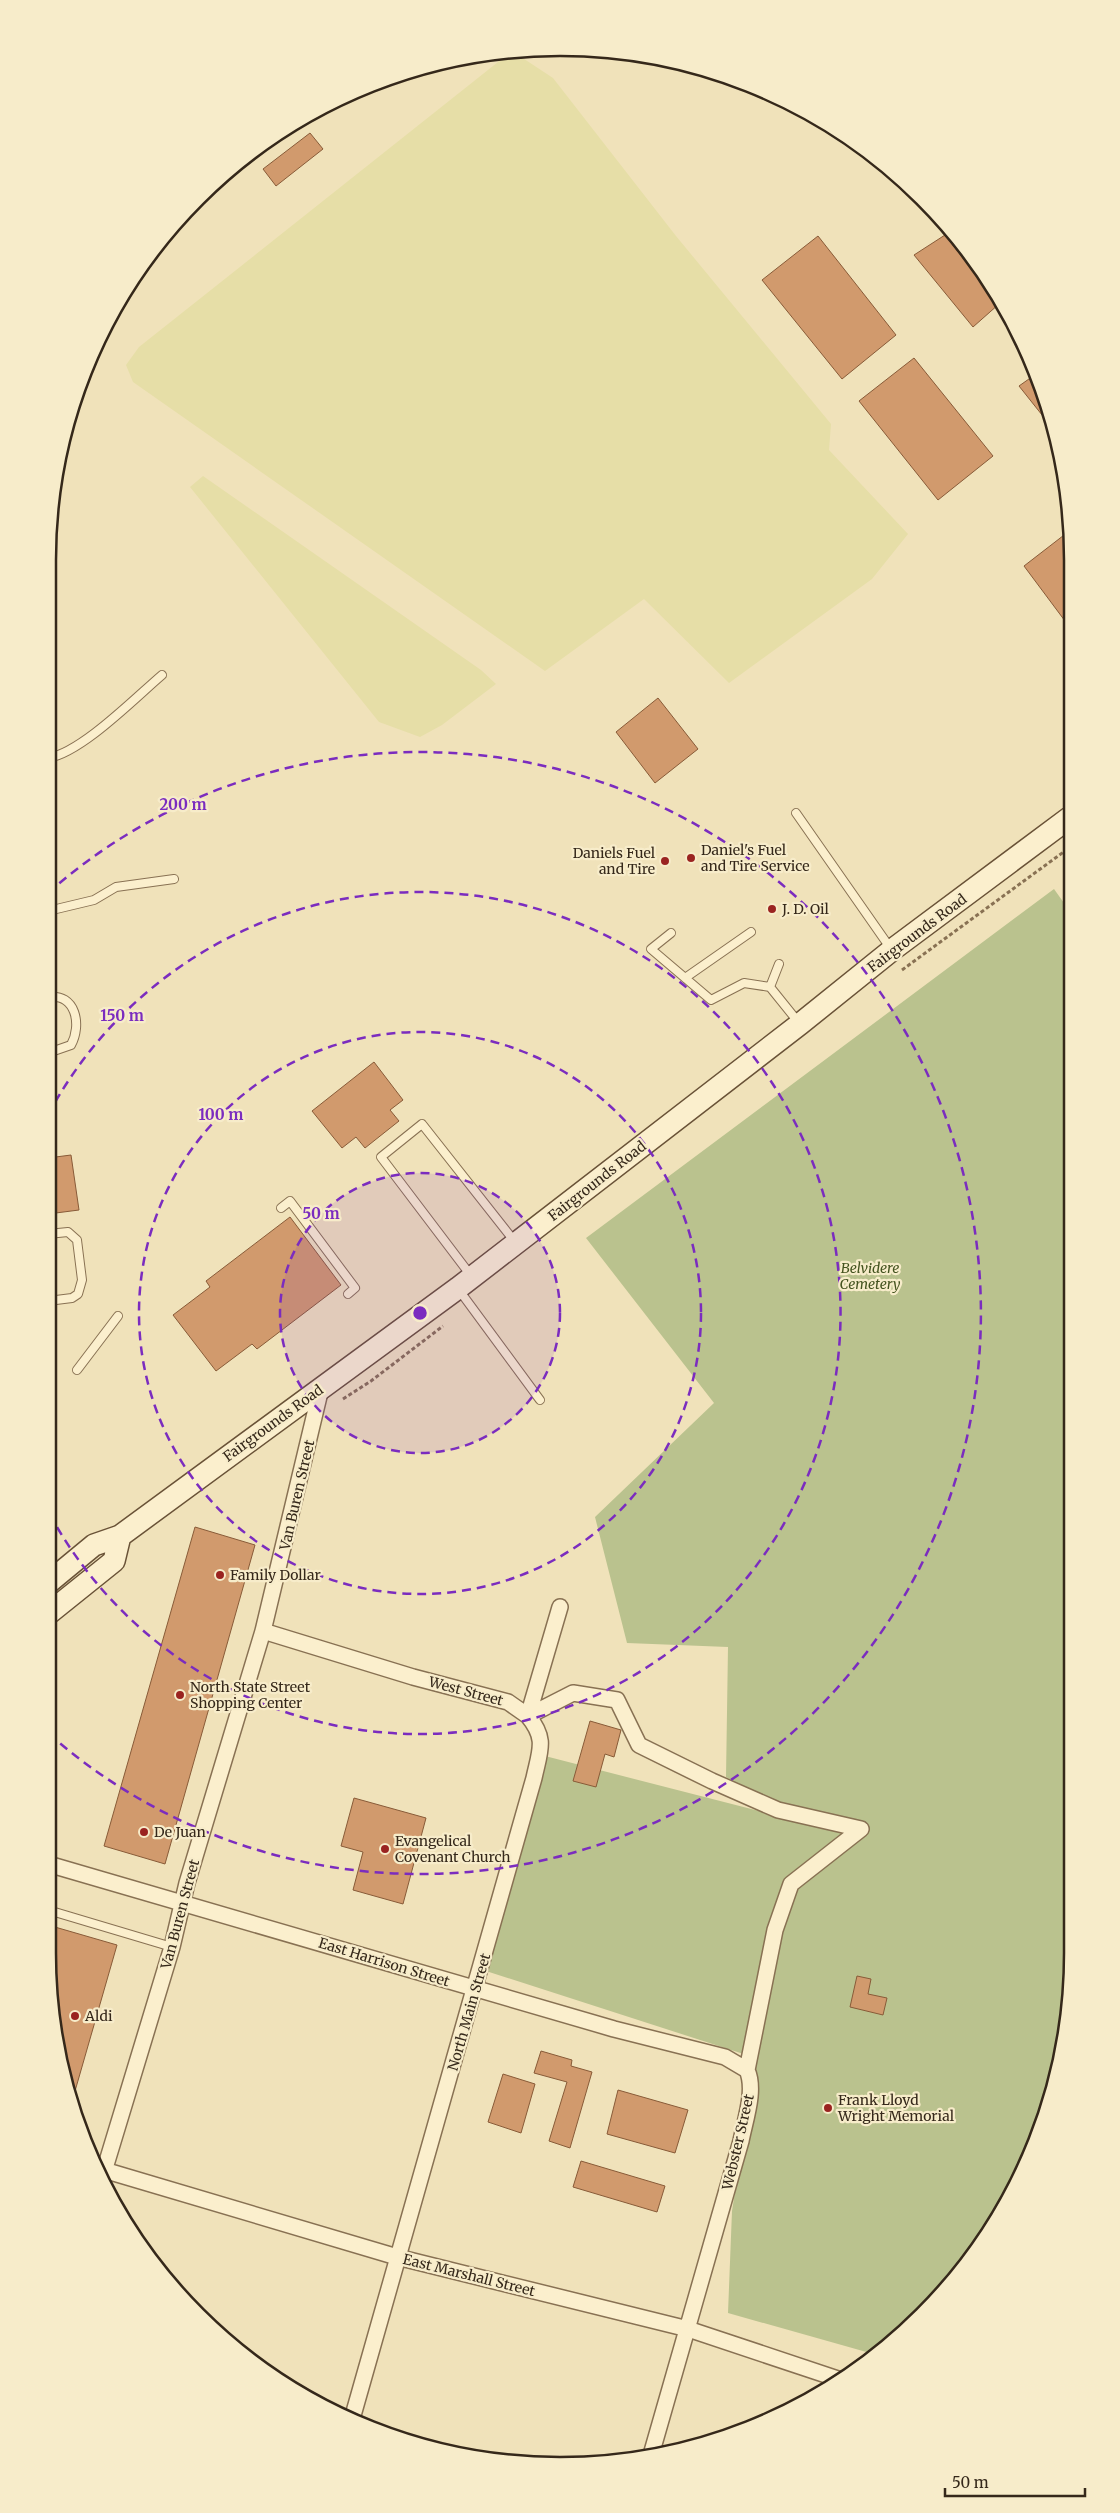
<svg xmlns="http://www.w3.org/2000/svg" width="1120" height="2513" font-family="Merriweather,serif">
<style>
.farmland{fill:#e6dea7}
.cemetery{fill:#bac28e}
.building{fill:#d19a6d;stroke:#885b38}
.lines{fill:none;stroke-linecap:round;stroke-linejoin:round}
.lane-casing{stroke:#887153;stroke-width:10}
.street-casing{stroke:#887153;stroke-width:18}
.secondary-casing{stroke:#695237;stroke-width:24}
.path{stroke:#887153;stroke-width:3;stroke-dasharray:4 2.5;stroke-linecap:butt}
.lane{stroke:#fbefcd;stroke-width:8}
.street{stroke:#fbefcd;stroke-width:15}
.secondary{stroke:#fbefcd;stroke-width:21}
.ring{fill:none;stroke:#7b2cbf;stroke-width:2.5;stroke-dasharray:9 6}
.poi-dot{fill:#9a2320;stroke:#f7ecca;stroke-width:2}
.labels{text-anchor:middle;stroke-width:4.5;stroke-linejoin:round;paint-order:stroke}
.poi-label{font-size:14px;fill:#35281a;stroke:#f7ecca;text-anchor:start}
.street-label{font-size:14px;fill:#35281a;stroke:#f7ecca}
.park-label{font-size:14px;font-style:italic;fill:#44531f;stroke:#f7ecca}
.rim{fill:none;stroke:#35281a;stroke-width:2.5}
.centre{fill:#7b2cbf;stroke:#f7ecca;stroke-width:2.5}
.ring-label{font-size:15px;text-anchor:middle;font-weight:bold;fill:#7b2cbf;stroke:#f7ecca;stroke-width:4.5;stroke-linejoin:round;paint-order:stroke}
</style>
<rect width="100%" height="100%" fill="#f0e2ba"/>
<path class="farmland" d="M512,51l41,27 123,158 155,188 -2,26 79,84 -36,45 -143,104 -85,-84 -99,72 -412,-289 -7,-17 13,-18z
M203,476l278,194 15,14 -54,41 -22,12 -41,-15 -189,-235z"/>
<path class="cemetery" d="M1054,889l15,21 3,1043 -9,100 -18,65 -41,91 -58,82 -69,64 -149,-42 4,-102 24,-153 -270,-87 59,-215 307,79 -97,-42 -29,-16 2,-130 -101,-4 -32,-126 119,-114 -128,-165z"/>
<path class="building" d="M310,133l13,16 -47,37 -13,-17z
M945,235l54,69 -26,23 -59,-72z
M818,236l78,99 -54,44 -80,-99z
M914,358l79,98 -55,44 -79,-99z
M1036,374l4,16 10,35 -31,-39z
M1068,532v93l-44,-59z
M658,698l40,51 -43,34 -39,-51z
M374,1062l29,38 -13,10 9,11 -34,27 -9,-11 -14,11 -30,-37z
M71,1155l8,55 -31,4v-56z
M290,1217l51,68 -84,64 -5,-5 -36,27 -43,-56 37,-28 -4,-6z
M195,1527l60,18 -90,319 -61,-18z
M590,1721l31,9 -7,27 -9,-3 -9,33 -23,-6z
M354,1798l72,20 -23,86 -50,-14 10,-38 -22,-6z
M48,1925l69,20 -46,160 -14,-52 -9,-100z
M857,1976l14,3 -3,15 19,4 -4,17 -33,-8z
M541,2051l31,9 -1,6 21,6 -22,76 -21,-7 18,-59 -33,-9z
M503,2074l32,10 -14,49 -33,-11z
M618,2090l70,20 -13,43 -68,-19z
M581,2161l84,25 -8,26 -84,-25z"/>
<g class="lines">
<defs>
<path id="lane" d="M48,662v-8
M48,758c33,-5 87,-60 114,-83
M796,813l95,136
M48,911l46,-11 22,-13 58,-8
M671,933l-20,16 60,51 33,-17 26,4
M779,964l-9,23 29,36
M685,978l66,-46
M48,1053l23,-8c11,-20 5,-52 -23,-48
M281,1208l9,-7 65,87 -7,6
M472,1277l-91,-120 41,-33 93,118
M459,1290l81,110
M48,1301l24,-3 6,-4 4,-14 -5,-40 -9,-8 -20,2
M77,1370l41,-54
M48,1910l124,37"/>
<path id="street" d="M263,1631l150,46 95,25 20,14 45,-23 44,7 22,45 73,36 66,29 83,19
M48,1864l566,165 111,28 22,13
M97,2168l300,89 291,72 153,51
M102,2178l70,-231 15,-64 76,-252 58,-243
M352,2419c60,-214 123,-427 182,-641 6,-28 13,-39 -6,-62l32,-109
M651,2455l90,-314c4,-21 15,-51 6,-71l28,-140 16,-46 70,-55"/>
<path id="secondary" d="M48,1583l46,-38 26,-9 338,-248 342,-264 92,-74 177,-132
M48,1614l66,-53 6,-25"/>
</defs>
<use href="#lane" class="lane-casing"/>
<use href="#street" class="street-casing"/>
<use href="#secondary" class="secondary-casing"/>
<path class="path" d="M902,970l167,-122
M343,1399l28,-18 72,-55"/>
<use href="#lane" class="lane"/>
<use href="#street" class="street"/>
<use href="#secondary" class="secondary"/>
</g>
<circle cx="420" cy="1313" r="140" fill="#7b2cbf" fill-opacity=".12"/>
<g class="ring">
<circle cx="420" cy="1313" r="140"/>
<circle cx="420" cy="1313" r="281"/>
<path d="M48 1115A421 421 0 1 1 48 1511"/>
<path d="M48 893A561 561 0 1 1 48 1733"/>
</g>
<g class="poi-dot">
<circle cx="691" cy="858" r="5"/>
<circle cx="665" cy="861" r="5"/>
<circle cx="772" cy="909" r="5"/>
<circle cx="220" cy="1575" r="5"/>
<circle cx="180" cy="1695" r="5"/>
<circle cx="144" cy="1832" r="5"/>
<circle cx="385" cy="1849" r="5"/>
<circle cx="75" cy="2016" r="5"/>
<circle cx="828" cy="2108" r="5"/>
</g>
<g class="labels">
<g class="poi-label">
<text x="701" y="855">Daniel's Fuel<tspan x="701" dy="16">and Tire Service</tspan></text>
<text x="655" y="858" text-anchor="end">Daniels Fuel<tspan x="655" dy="16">and Tire</tspan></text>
<text x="782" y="914">J. D. Oil</text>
<text x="230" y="1580">Family Dollar</text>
<text x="190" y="1692">North State Street<tspan x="190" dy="16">Shopping Center</tspan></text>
<text x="154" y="1837">De Juan</text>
<text x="395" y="1846">Evangelical<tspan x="395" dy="16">Covenant Church</tspan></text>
<text x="85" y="2021">Aldi</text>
<text x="838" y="2105">Frank Lloyd<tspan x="838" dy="16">Wright Memorial</tspan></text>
</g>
<g class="street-label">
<text transform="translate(917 933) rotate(-37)" y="5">Fairgrounds Road</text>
<text transform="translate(597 1181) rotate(-38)" y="5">Fairgrounds Road</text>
<text transform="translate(273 1423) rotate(-36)" y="5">Fairgrounds Road</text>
<text transform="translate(297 1495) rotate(-77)" y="5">Van Buren Street</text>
<text transform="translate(466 1691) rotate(15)" y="5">West Street</text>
<text transform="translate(180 1914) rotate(-75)" y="5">Van Buren Street</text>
<text transform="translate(384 1962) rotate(17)" y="5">East Harrison Street</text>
<text transform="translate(469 2012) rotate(-74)" y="5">North Main Street</text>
<text transform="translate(738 2142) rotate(-77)" y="5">Webster Street</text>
<text transform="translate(469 2275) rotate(14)" y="5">East Marshall Street</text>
</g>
<g class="park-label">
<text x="870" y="1273">Belvidere<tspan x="870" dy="16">Cemetery</tspan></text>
</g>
</g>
<path d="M0 0H1120V2513H0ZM560 56H560A504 504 0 0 1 1064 560V1953A504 504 0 0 1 560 2457H560A504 504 0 0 1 56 1953V560A504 504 0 0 1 560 56Z" fill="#f7ecca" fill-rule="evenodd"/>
<path class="rim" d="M560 56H560A504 504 0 0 1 1064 560V1953A504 504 0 0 1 560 2457H560A504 504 0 0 1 56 1953V560A504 504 0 0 1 560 56Z"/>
<circle cx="420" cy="1313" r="8" class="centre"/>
<g class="ring-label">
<text x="183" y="810">200 m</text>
<text x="122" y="1021">150 m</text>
<text x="221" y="1120">100 m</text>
<text x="321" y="1219">50 m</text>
</g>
<path d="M945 2488v8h140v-8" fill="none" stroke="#35281a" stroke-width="2.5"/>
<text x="952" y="2488" font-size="15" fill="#35281a" stroke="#f7ecca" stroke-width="4" paint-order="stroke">50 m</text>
</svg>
